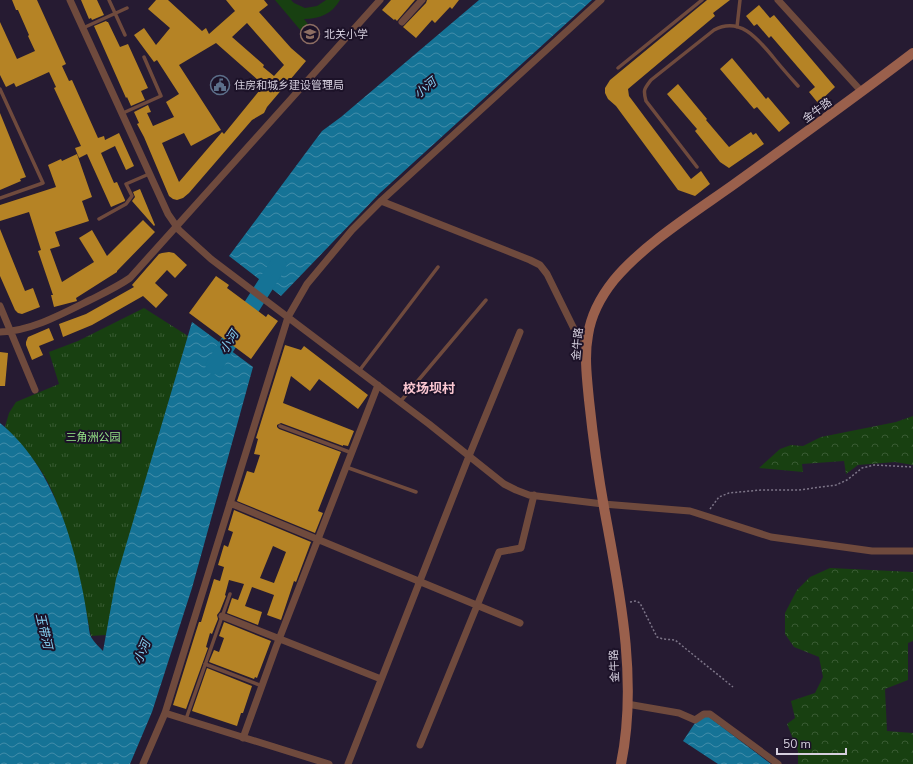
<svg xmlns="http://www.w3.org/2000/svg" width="913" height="764" font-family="'Nunito Sans','Noto Sans SC',sans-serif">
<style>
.grass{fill:#184011}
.forest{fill:url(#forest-crowns)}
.park{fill:url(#park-tufts)}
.water{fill:url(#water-waves)}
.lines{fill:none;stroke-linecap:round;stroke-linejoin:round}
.river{stroke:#157396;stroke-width:17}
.building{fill:#b58325;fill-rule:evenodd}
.path{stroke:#7d7588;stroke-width:1.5;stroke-dasharray:2 2;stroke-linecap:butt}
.lane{stroke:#6f4a3d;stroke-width:3.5}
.street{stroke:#6f4a3d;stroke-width:7}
.secondary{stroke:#9a604c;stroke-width:10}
.labels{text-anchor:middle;stroke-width:4;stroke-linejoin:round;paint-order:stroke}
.poi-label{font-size:11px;fill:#d5cfde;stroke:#1c1228;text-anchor:start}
.street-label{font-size:11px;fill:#d5cfde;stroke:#1c1228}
.park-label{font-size:11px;fill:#98ea8a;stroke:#1c1228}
.water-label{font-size:12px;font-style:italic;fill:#87d4f7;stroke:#1c1228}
.quarter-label{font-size:13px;font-weight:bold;fill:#fbc7d1;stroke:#1c1228}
</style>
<defs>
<pattern id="forest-crowns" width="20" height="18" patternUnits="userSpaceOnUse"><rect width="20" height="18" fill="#184011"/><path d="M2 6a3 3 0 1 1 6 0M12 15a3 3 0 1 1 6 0" fill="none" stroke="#395b33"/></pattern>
<pattern id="park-tufts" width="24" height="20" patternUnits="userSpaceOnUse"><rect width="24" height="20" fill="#184011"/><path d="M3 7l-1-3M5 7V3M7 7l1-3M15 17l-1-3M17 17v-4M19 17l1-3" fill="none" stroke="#395b33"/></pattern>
<pattern id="water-waves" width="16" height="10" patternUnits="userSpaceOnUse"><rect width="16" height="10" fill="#157396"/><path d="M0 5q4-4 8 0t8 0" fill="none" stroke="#418ca9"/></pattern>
</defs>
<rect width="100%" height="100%" fill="#261b32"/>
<path class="grass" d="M275,0h16l3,3 11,5 12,-2 9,-6h14c-8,14 -21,19 -36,19l10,13 -7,6z"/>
<path class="forest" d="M913,416v49l-18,-3 -37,3 -12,9 -2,-13 -42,3 1,8 -44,-4 21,-19 11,-4 12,1 18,-9 75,-15z
M830,568l83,4v69l-5,2v37l-23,9 2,42 26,2v31h-115v-13l-11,-27 8,-6 -4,-17 24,-8 8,-16 -4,-20 -25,-10 -9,-13v-21l12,-23 13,-13z"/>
<path class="park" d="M144,308l44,28 -71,243 -11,56 -15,1c-8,-40 -15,-80 -29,-119 -6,-17 -12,-33 -22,-48 -10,-15 -23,-29 -35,-42l4,-14 7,-11 43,-18 -10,-32 29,-11z"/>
<path class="water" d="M479,0h113l-212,193 -99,103 -52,-40 93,-125 19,-14z
M192,322l61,45 -61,221 -40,124 -22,52h-130v-341c47,38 69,102 81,160 3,13 5,26 7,39 1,5 1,11 3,15 3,5 8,10 12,14l13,-72z
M703,717h6l62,47h-53l-35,-23 14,-21z"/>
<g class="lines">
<path class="river" d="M214,366l64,-101"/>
</g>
<path class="building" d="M12,0h25l29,64 -4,2 7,15 3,-1 26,58 6,-2 1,4 14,-7 15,33 -8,4 -11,-24 -14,7 13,30 3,-1 8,18v1l-14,6 -24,-53 -8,4 -4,-10 6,-2 -27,-58 2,-1 -7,-15 -33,15 -2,-4 -8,4 -6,-12v-53l17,37 18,-8 -7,-15 1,-1 -11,-25h-2z
M81,0h16l7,15 -12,5 -1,-2 -2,1z
M156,0h12l34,31 4,-3 3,6 26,-23 -9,-11h38l4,5 -9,7 32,36 15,13 -39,46 -3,6 -12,7 -63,73 -6,5 -6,2 -4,-1 -4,-3 -25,-59 -7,-13 2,-1 -5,-11 14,-7 3,7 -4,1 6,13 21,-9 -8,-15 13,-8 -22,-34 -3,2 -20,-27 10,-7 12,17 14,-17 -22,-19zM247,23l37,42 -10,11 -11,-9 1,-2 -32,-28zM216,43l43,38 -5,6 5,4 -35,43 -2,-2 -43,50 -17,-39 22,-10 7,13 30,-16 -42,-65z
M391,0h24l-18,21 -2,-2 -1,1 -12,-10z
M427,0h32l-7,9 -2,-2 -15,16 -3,-3 -16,18 -13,-11 23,-24z
M707,0h23l-17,13 2,3 -87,73 1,7 62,83 10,-8 9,13 -15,12 -17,-6 -62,-84 -8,-7 -3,-6v-5l5,-8z
M759,5l11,13 4,-3 61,72 -17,16 -9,-11 6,-5 -44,-51 -2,2 -12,-14 -3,2 -8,-10z
M106,21l1,1h1l12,25 8,-3 20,44 -7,3 4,9 -14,6 -4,-9 -1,1 -32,-72z
M732,58l34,41 2,-2 22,26 -11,9 -22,-25 -3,2 -34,-40z
M678,84l29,35 -1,1 23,27 22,-15 2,3 3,-2 8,11 -35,24 -9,-6 -25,-31 2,-2 -30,-35z
M0,113l26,64 -6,2 1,2 -21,9z
M77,154l15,43 -10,4 7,20 -34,11 5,14 -10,3 12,33 32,-20 -15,-24 13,-8 15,26 36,-36 12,12 -38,39v1l-41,26 1,3 -23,6 -3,-12h2l-15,-44 3,-1 -12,-38 -29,9v-16l56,-18 -8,-22 13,-6 1,2z
M140,189l15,36 -1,1 -22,-25 3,-4 -2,-5z
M0,229l25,62 8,-3 7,19 -18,7 -4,-1 -3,-3 -15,-34z
M169,252l5,1 13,12 -12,13 -8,-8 -12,13 13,12 -12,13 -13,-12 -51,29 -29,12 -4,-13 27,-10 48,-27 -2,-2 27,-31 3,-1z
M216,276l13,9 -2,3 39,29 2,-3 10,7 -27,38 -62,-46z
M49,328l5,12 -15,6 4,9 -11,5 -6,-15v-3l2,-5z
M285,345l16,5 3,-4 64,49 -10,14 -39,-30 -9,12 -19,-15 -8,27 71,28 -6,15 -5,-1v1l-62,-23 -4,2v2l2,2 62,23 -23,59 5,2 -8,20 -78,-32 10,-30 7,2 6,-18 -6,-1 4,-15 -2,-1z
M0,352l8,1 -3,33h-5z
M234,510l77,32 -15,40 -2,-1 -13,39 -14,-5 7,-20 -22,-8 -7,19 17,6 -4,13 -31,-12 5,-15 6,2 6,-16 -15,-4 -4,15 1,1 -6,15 -3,4 1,4 -6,15 -2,-1 -4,14 2,1 -22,61 -13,-4 20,-64 6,-19h2l13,-43 6,2 4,-14 -6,-2 6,-20 4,2 5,-15 -5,-2zM273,546l13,6 -12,31 -14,-5z
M224,622l47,19 -14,37 -2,-1 -1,2 -45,-17 5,-12 5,2 5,-14 -5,-2z
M207,668l45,18 -9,27h-2l-4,13 -45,-15z"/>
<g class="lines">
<path class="path" d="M710,509l9,-12 10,-4 32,-3h38l37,-5 11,-5 15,-12 12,-3 39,2
M630,602l6,-1 4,2 17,34 6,2 12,1 58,47"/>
<path class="lane" d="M109,0l16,35
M737,27l3,-27
M83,28l44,-20
M618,68l84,-68
M0,89l43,94 -43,15
M123,113l38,-17 -17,-39
M697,167l-51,-66c-3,-11 -2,-12 5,-21l63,-50c26,-14 44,9 59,27 8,10 16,19 25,29
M99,219l27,-15 6,-8 -6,-12 23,-10
M359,371l79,-104
M400,402l86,-102
M280,426l72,27
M346,467l70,25
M205,664l57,22
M186,719l44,-125"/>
<path class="street" d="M70,0l98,214 11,16 32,29 218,165 75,60 12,6 13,5 74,9 87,7 81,26 101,14h41
M778,0l84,92
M402,22l20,-22
M381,201l149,59 10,5 7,9 32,65 8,5
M0,306l35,84
M0,332c31,-1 62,-18 90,-32 14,-7 27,-13 40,-22l250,-278
M230,503l290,120
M222,616l159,63
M627,704l52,9 16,7 9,-6h6l68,50
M165,713l164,51
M243,738l33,-91 102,-262
M420,745l79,-193 22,-4 13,-53
M143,764l22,-51 123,-396 19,-33 45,-54 29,-29 220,-201
M348,764l121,-308 51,-124"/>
<path class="secondary" d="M621,764c17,-83 -1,-170 -16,-251 -7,-38 -12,-75 -16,-113 -2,-21 -5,-44 -1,-65 3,-20 14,-40 26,-55 30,-36 81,-68 119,-95 61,-44 121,-87 180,-132"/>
</g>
<defs>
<symbol id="school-ring" viewBox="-11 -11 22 22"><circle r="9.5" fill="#1c1228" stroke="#8d6e63" stroke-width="1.5"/><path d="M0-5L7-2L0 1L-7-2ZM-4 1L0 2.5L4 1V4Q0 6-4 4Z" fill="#8d6e63"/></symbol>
<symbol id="civic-ring" viewBox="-11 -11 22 22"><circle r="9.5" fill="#1c1228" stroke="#5c6f8a" stroke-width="1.5"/><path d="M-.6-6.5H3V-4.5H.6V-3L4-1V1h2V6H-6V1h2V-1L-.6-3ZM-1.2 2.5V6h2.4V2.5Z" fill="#5c6f8a"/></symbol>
</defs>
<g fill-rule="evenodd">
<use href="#school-ring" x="299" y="23" width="22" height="22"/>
<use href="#civic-ring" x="209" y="74" width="22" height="22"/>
</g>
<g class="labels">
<g class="poi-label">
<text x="324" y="38">北关小学</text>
<text x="234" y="89">住房和城乡建设管理局</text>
</g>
<g class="street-label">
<text transform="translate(817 110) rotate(-36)" y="4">金牛路</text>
<text transform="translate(577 344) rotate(-85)" y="4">金牛路</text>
<text transform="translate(614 666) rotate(-93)" y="4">金牛路</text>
</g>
<g class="park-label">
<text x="93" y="441">三角洲公园</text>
</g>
<g class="water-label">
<text transform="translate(425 88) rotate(-39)" y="4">小河</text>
<text transform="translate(229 342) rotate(-58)" y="4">小河</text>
<text transform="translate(44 631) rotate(77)" y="4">玉带河</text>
<text transform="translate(142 652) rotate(-67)" y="4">小河</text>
</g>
<g class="quarter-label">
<text x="429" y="393">校场坝村</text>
</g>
</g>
<path d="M777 748v6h69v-6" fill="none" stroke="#d5cfde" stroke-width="2"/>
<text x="783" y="748" font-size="12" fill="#d5cfde" stroke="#1c1228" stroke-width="3" paint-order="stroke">50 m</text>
</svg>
